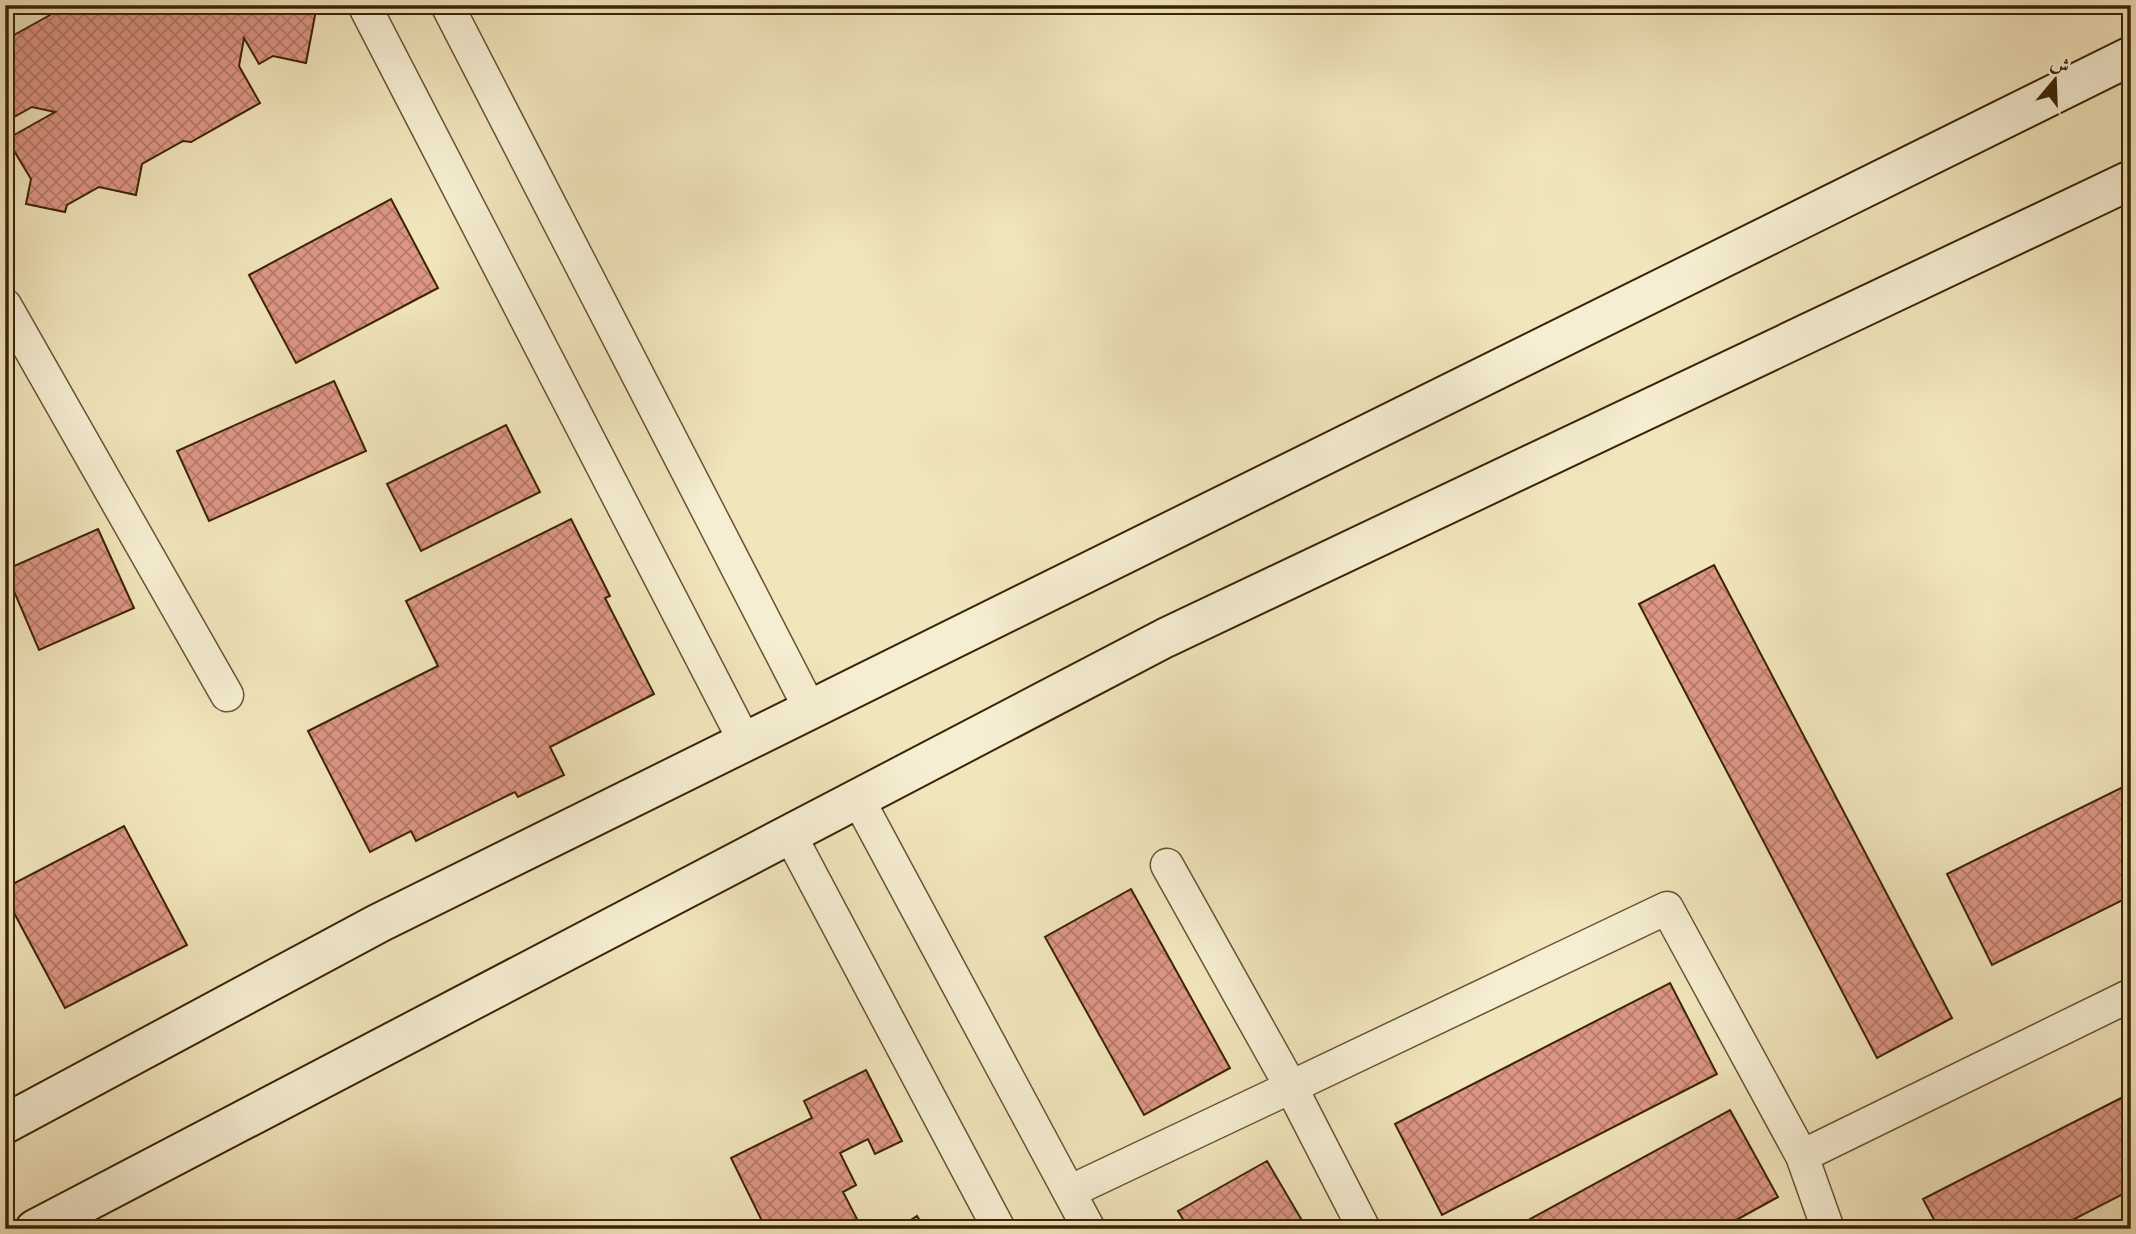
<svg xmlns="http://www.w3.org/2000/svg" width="2136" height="1234" font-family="'EB Garamond',Amiri,serif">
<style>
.building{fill:url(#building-cross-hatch);stroke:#3b2403;stroke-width:2}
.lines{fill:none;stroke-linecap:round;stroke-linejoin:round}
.street-casing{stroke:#685431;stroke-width:35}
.secondary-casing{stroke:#3b2403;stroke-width:42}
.street{stroke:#f6eed3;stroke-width:32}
.secondary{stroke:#f6eed3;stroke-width:38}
</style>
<defs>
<pattern id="building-cross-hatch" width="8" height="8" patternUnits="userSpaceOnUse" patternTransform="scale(1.75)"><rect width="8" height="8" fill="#dd9685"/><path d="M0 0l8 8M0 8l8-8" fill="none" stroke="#b47a6b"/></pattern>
</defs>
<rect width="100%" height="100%" fill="#f1e5bb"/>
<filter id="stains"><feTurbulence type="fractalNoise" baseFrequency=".00286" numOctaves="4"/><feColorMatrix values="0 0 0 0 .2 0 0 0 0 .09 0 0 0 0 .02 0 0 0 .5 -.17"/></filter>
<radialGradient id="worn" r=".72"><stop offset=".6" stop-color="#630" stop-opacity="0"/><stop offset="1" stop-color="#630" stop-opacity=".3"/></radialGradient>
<path class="building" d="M51,5h263l2,5 -10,53 -33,-7 -14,8 -15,-26 -5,28 21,37 -69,39 -8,-1 -41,23 -6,31 -37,-8 -32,18 -2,7 -39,-8 5,-25 -24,-40 48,-27 -23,-5 -27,15v-82l45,-25z
M391,199l47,89 -142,75 -47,-88z
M334,381l32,70 -157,70 -32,-70z
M506,425l34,67 -119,59 -34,-67z
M571,519l39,77 -5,2 49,96 -104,53 14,28 -46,22 -3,-5 -99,49 -5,-10 -41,21 -62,-121 130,-65 -32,-65z
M98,529l36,79 -95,42 -34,-80z
M1714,565l238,453 -75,40 -238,-454z
M2131,783v113l-139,69 -45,-91z
M124,826l63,119 -122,63 -60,-112v-8z
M1131,889l99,179 -86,47 -99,-178z
M1670,983l47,91 -275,141 -47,-91z
M866,1070l36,71 -27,13 -7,-15 -28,14 16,32 -13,7 17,33 -6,4h-88l-35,-71 81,-40 -8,-17z
M2131,1093v97l-76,39h-116l-16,-30z
M1730,1110l48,87 -58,32h-208z
M1267,1161l40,68h-118l-11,-18z
M917,1216l8,13h-28z"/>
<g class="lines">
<defs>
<path id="street" d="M364,5l381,737
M447,5l363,704
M5,305l222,390
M858,799l231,430
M790,835l209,394
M1802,1156l26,73
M1069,1192l222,-105 -124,-222
M1364,1229l-73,-142 376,-179 135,248 329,-161"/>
<path id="secondary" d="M5,1124l374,-201 1752,-867
M35,1229l1130,-591 966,-458"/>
</defs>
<use href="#street" class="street-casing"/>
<use href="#secondary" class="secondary-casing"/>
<use href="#street" class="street"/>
<use href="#secondary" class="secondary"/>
</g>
<rect width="2136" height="1234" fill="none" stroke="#f1e5bb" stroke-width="28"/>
<rect x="7" y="7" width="2122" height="1220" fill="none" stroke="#3b2403" stroke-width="3.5"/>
<rect x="14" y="14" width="2108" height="1206" fill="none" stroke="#3b2403" stroke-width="2"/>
<g transform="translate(2055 80) rotate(19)" stroke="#f6eed3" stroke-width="5" paint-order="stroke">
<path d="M0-5L12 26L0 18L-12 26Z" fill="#3b2403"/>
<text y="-10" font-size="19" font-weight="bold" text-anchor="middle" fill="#3b2403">ش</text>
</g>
<rect width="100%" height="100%" filter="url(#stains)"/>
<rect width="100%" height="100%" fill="url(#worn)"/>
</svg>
